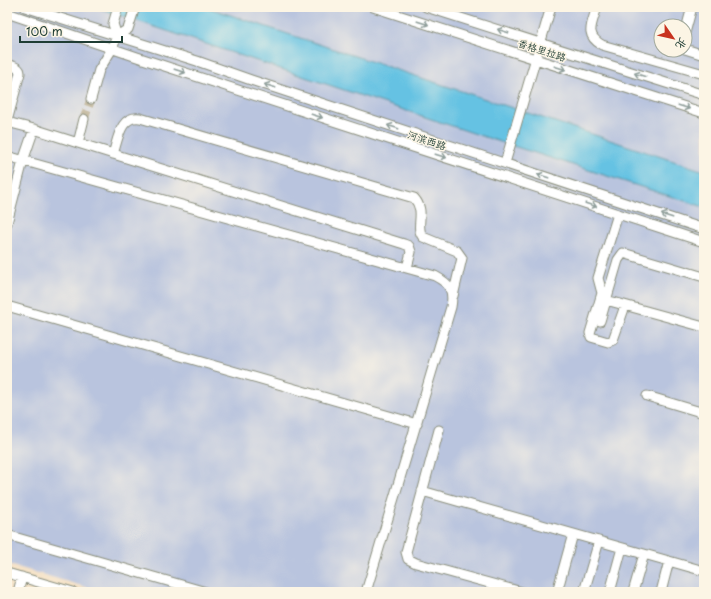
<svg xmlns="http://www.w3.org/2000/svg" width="711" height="599" font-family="'Playpen Sans','LXGW WenKai TC',sans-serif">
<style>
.industrial{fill:#b9c4de;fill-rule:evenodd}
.water{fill:#65c2e3;stroke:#42808c}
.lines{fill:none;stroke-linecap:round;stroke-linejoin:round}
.minor-tunnel{stroke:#c9bfa7;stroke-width:9;stroke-dasharray:9 4.5;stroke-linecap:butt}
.minor-casing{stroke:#8a8e7c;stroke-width:11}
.minor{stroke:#fff;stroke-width:9}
.oneway{stroke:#8f9e9a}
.labels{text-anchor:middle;stroke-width:3;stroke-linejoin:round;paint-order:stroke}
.street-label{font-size:10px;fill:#1f3d34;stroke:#fcf5e5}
</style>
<rect width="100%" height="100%" fill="#fcf5e5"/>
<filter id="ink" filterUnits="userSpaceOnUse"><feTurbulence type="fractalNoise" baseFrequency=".025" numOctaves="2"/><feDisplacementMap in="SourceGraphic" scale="8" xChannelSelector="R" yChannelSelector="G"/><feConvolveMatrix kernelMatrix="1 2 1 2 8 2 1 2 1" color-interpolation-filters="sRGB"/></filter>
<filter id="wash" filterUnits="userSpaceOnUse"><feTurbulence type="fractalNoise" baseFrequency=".012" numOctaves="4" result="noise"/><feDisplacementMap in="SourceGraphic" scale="16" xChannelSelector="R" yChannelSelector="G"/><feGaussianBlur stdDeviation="0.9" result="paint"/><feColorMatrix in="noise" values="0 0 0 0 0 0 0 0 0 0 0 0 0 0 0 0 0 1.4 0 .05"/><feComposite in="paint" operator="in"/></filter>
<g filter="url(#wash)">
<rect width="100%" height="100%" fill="#f4e0c4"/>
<path class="industrial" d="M7,7h697v585h-601l-96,-28zM661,26h24v24h-24z"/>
<path class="water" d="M95,7h111l498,164v36l-219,-70z"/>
</g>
<g filter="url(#ink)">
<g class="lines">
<path class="minor-tunnel" d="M84,119l7,-20"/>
<defs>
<path id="minor" d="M25,7l172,54 54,19 453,149
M373,7l331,106
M426,7l278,88
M597,7c-5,17 -13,28 5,38l102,29
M7,13l136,46 561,183
M685,33l7,-26
M117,36l-4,-12 5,-17
M685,49l19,6
M7,64c5,2 13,3 13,9l-13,48
M91,99l8,-29 13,-21 5,-13 11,-7 7,-22
M7,122l27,7
M78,143l326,101 5,2 2,6 -4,16
M113,154c5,-14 7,-39 27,-36l274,80c13,14 0,29 9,39l34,14 5,7 -9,38
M7,156l428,120c15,8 19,14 16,31l-85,285
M505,163l46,-156
M618,214l-20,64 4,15 -12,40 1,4 17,5 5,-2 12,-34
M7,223l16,-62 11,-32 44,14 6,-24
M606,300l98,27
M7,306l410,118
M600,321l18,-61 5,-7 81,24
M647,396l57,17
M439,430l-33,122 2,7 8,4 106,29
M422,491l282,80
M7,535l199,57
M7,573l66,19
M18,592l4,-15
M557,592l16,-58
M584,592l15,-51
M610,592l12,-44
M633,592l11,-38
M661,592l8,-31"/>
</defs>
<use href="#minor" class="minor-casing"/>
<use href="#minor" class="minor"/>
</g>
<defs><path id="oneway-shaft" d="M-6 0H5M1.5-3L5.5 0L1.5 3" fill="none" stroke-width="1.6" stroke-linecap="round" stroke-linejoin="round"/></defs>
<g class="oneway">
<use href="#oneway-shaft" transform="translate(423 23) rotate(18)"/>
<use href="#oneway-shaft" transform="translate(503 31) rotate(-162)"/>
<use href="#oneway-shaft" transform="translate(560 68) rotate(18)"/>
<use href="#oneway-shaft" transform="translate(180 71) rotate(18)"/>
<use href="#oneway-shaft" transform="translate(640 75) rotate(-162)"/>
<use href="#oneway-shaft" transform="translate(270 86) rotate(-162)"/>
<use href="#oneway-shaft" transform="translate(684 107) rotate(18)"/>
<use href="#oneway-shaft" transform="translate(317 116) rotate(18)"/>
<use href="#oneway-shaft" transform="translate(393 127) rotate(-162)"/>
<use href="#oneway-shaft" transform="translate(441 156) rotate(18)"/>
<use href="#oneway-shaft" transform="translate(543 176) rotate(-162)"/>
<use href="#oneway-shaft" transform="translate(591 205) rotate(18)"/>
<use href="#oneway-shaft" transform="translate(667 216) rotate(-162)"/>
</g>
</g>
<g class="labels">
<g class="street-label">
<text transform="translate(542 50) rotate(18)" y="4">香格里拉路</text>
<text transform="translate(427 140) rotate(18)" y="4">河滨西路</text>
</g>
</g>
<rect width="711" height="599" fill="none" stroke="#fcf5e5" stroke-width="24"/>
<g transform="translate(673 38) rotate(124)"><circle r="19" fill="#fcf5e5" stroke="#a4ab9e"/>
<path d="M0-3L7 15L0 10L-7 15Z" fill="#c8321e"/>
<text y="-6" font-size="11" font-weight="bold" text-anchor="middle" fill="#1f3d34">北</text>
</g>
<path d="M20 36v6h102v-6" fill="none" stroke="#1f3d34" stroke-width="2"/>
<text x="26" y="36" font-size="12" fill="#1f3d34" stroke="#fcf5e5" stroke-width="3" paint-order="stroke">100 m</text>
</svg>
